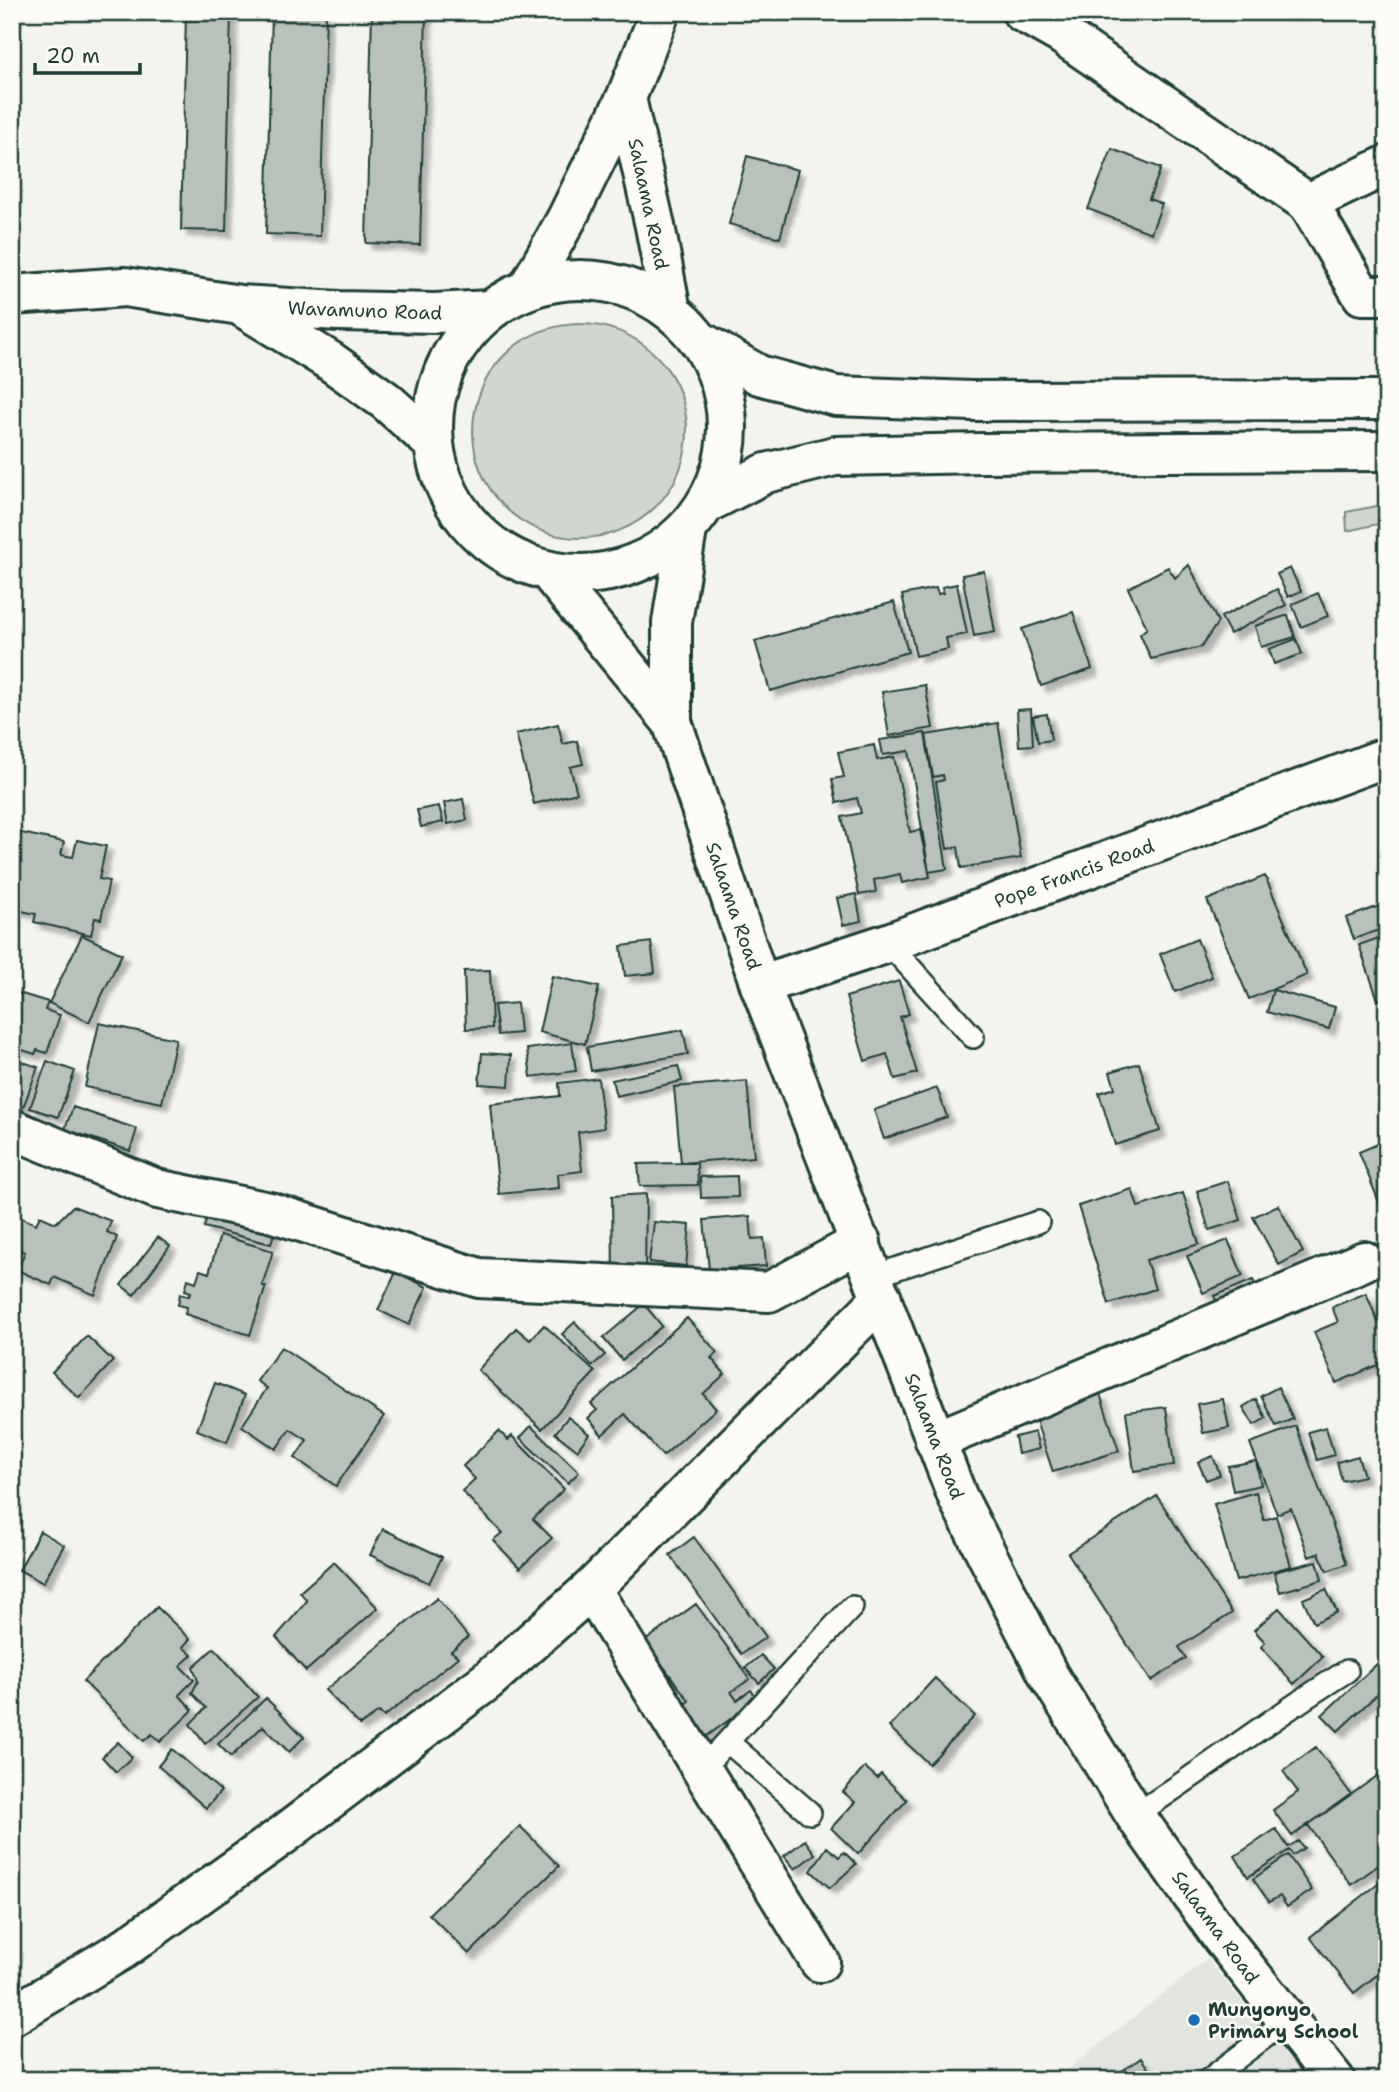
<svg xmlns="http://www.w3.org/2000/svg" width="1399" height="2092" font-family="'Shantell Sans',sans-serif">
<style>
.built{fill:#e2e5df}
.green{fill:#d1d6d1;stroke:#788a82;stroke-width:2}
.building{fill:#b9c1bb;stroke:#1f3d34;stroke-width:2;filter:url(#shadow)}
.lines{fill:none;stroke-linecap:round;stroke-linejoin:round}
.service-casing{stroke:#1f3d34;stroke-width:26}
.minor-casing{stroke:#1f3d34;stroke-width:44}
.tertiary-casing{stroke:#1f3d34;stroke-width:44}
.secondary-casing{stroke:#1f3d34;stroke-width:44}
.trunk-casing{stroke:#1f3d34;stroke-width:44}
.service{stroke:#fdfcf7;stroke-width:21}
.minor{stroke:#fdfcf7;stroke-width:38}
.tertiary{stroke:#fdfcf7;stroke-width:38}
.secondary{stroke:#fdfcf7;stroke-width:38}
.trunk{stroke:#fdfcf7;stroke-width:38}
.poi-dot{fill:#1f6fb2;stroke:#fdfcf7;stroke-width:2.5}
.labels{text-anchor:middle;stroke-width:5;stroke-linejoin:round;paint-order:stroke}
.street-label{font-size:19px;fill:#1f3d34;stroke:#fdfcf7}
.poi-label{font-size:19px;font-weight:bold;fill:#1f3d34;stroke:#fdfcf7;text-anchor:start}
</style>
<defs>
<filter id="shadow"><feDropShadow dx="6" dy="6" stdDeviation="2" flood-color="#0004"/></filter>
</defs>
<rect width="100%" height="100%" fill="#f4f4ef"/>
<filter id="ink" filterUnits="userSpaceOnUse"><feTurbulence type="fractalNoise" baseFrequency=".0143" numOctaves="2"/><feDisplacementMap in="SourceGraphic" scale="14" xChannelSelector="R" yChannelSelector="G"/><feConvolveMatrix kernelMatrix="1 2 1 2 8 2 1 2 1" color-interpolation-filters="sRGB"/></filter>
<g filter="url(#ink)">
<path class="built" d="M1207,1959l100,121h-253z"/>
<path class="green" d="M473 431a107 107 0 1 1 214 0a107 107 0 1 1-214 0Z
M1387,504v18l-40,9 -1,-19z"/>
<path class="building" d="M186,12h45l-5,219 -45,-1z
M272,12h54l-6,224 -54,-2z
M372,12h54l-6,233 -54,-2z
M1112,149l49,19 -12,31 13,5 -11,29 -63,-24z
M747,156l51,14 -18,68 -51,-14z
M1189,565l29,57 -17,25 -50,12 -11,-25 7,-6 -19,-40 40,-21 7,11z
M1290,568l11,23 -13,6 -11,-23z
M984,571l11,61 -21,4 -12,-61z
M957,584l10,50 -21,4 2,11 -32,7 -14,-61 34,-7 2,6 5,-1 -1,-6z
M1277,589l9,16 -56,29 -9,-17z
M1318,593l10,23 -27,11 -9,-23z
M894,602l14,50 -138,39 -15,-50z
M1073,612l19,57 -51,17 -19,-57z
M1288,615l7,22 -34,10 -6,-21z
M1296,639l6,15 -28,10 -5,-15z
M925,685l8,43 -44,8 -7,-44z
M1031,709l2,36 -14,1 -2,-36z
M1047,714l4,26 -13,2 -5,-26z
M998,723l23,135 -60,10 -3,-21 -11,2 -11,-67 8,-2 -1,-5 -10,2 -7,-42z
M558,724l5,20 14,-3 6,23 -13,3 7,26 -43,11 -18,-70z
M925,733l22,136 -18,3 -20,-121 -26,4 -3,-15z
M874,745l3,15 17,-3 16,75 10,-2 10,47 -28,6 -2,-9 -26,6 2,12 -17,3 -17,-78 19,-4 -4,-15 -20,5 -5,-24 12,-2 -6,-25z
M463,799l4,21 -19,4 -4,-21z
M439,806l4,16 -22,5 -4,-17z
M12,831l52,11 -3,13 12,2 4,-17 29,6 -7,33 10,2 -8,38 -6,-1 -4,17 -57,-13 2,-8 -24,-5z
M1265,876l42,99 -58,24 -42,-99z
M856,894l5,27 -18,4 -6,-27z
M1387,903v24l-33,12 -8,-21z
M82,935l40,19 -33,68 -40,-19z
M1387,935v62l-9,3 -19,-55z
M1197,939l15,38 -37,15 -15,-38z
M651,942l4,31 -30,3 -4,-30z
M490,970l2,58 -26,1 -2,-58z
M552,976l47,11 -14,57 -46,-12z
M899,981l10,33 -9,3 17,56 -22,6 -8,-25 -22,7 -19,-64z
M1273,990l62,17 -6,22 -62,-17z
M12,991l36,11 -3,8 15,5 -13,38 -10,-3 -2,4 -23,-7z
M517,1003l3,30 -22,2 -4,-30z
M99,1023l77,16 -14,64 -77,-16z
M683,1030l5,24 -97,17 -4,-24z
M572,1043l4,28 -45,6 -4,-28z
M482,1053l29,2 -2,31 -30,-2z
M12,1058l26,9 -17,46 -9,-3z
M47,1061l28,10 -17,46 -28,-9z
M1139,1063l21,68 -45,14 -16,-52 16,-5 -5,-16z
M678,1066l4,15 -66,15 -4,-16z
M598,1078l6,50 -26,4 4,39 -24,3 1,14 -60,6 -9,-90 70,-8 -1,-13z
M747,1081l7,76 -73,6 -7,-76z
M937,1088l10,29 -63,22 -10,-29z
M73,1107l64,22 -7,22 -65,-22z
M1387,1140v65l-6,2 -22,-55z
M681,1163h16l1,22 -58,1 -2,-22z
M737,1176l1,21 -37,1 -1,-21z
M1228,1181l13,39 -32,10 -12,-39z
M1132,1189l6,18 45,-14 16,51 -53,16 9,29 -46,15 -31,-98z
M646,1194l-1,80 -32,1 -1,-79z
M1278,1205l25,47 -24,13 -26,-48z
M73,1206l38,15 -4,11 10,5 -22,58 -41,-18 -3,8 -34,-15 8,-18 -13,-5v-19l5,-12 19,8 4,-8 16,7z
M209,1212l66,17 -4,15 -67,-17z
M750,1216l2,23 12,-1 2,28 -57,4 -5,-50z
M654,1222l36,3 -4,41 -37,-4z
M220,1235l53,16 -11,35h4l-16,49 -65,-21 2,-7 -9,-2 2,-11 9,2 2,-4 -6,-2 3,-11 8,3 4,-12 9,3z
M158,1237l12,9 -36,49 -13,-10z
M1228,1240l15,36 -40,17 -16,-37z
M396,1272l31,15 -18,38 -31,-15z
M1253,1280l7,15 -39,17 -7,-16z
M1366,1293l12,29 9,-4v43l-51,22 -22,-51 24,-10 -6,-15z
M644,1304l18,22 -40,34 -19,-22z
M687,1318l30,34 -6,6 14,16 -22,20 13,15 -53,47 -38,-42 -23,21 -14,-17 9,-8 -6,-6z
M575,1322l30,33 -13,11 -30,-32z
M544,1325l51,47 -53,57 -64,-59 38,-42 14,12z
M87,1336l26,25 -34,37 -27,-26z
M281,1347l103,69 -48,70 -41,-28 12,-18 -17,-11 -14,20 -34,-23 25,-38 -10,-7z
M215,1383l30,12 -18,47 -30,-12z
M1278,1387l15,32 -17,7 -15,-30z
M1100,1394l19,57 -66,21 -19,-57z
M1223,1399l6,29 -26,5 -6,-29z
M1256,1399l10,19 -12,7 -11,-18z
M1166,1407l8,58 -40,6 -8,-59z
M568,1417l21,17 -12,16 -22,-17z
M531,1426l48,46 -11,11 -48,-45z
M1296,1426l51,138 -20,7 -8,-18 -10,4 -18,-49 -14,6 -27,-71z
M1326,1427l8,28 -17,5 -9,-28z
M499,1431l9,9 4,-4 52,53 -31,30 19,19 -32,30 -27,-28 9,-7 -40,-42 13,-12 -12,-13z
M1035,1432l4,17 -21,5 -3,-17z
M1213,1456l7,19 -14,5 -8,-18z
M1358,1456l6,20 -22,5 -5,-19z
M1256,1461l5,24 -28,6 -5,-25z
M1256,1492l8,28 12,-4 15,50 -55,15 -22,-77z
M1157,1496l75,117 -53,34 7,11 -35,23 -83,-128z
M383,1529l59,28 -13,26 -59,-28z
M40,1531l24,14 -21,38 -24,-13z
M694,1537l72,100 -25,17 -71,-99z
M1317,1561l5,19 -42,12 -6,-20z
M334,1562l44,46 -72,63 -30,-34 31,-36 -7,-9z
M1326,1589l11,23 -23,11 -11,-24z
M437,1598l31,39 -17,14 7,6 -74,60 -5,-5 -19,13 -35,-35z
M696,1604l54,75 -19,13 6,8 14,-10 7,9 -54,39 -23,-32 8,-5 -44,-60z
M157,1607l33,32 -7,8 9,8 -12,11 14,14 -15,15 14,15 -33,32 -8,-8 -8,7 -61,-60z
M1279,1608l44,49 -29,27 -33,-37 4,-5 -11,-12z
M214,1648l44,49 -53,47 -15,-20 16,-16 -14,-15 6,-12 -5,-14z
M761,1655l13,14 -15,14 -14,-15z
M1377,1664l10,10v11l-49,46 -16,-16z
M935,1678l40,38 -46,48 -40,-37z
M266,1698l38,39 -15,15 -26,-26 -32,31 -13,-13z
M118,1742l14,15 -16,15 -14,-15z
M1316,1747l35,47 -59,42 -19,-26 25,-18 -15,-21z
M172,1749l49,42 -15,17 -48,-42z
M865,1767l12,11 4,-4 26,26 -49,54 -27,-26 24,-26 -12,-10z
M1387,1769v90l-36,26 -43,-60z
M520,1826l39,40 -90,88 -40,-40z
M1276,1829l12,18 10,-6 6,7 -11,7 -4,-5 -41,27 -13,-21z
M805,1840l10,14 -20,15 -11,-13z
M827,1847l12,10 5,-5 12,12 -26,24 -19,-17z
M1288,1855l24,35 -25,17 -7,-11 -11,6 -16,-23z
M1387,1877v90l-33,26 -44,-56z
M1141,2058l15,22h-47z"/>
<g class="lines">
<defs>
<path id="service" d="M888,943l85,94
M874,1276l164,-54
M728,1742l82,71
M702,1769l150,-162
M1135,1815c72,-47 139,-99 212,-144
M1208,2080l78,-59"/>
<path id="minor" d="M1022,12l39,22 247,169 54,92h25
M1308,203l79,-38
M760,985l128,-42 499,-186
M12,1129l145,60 113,23 209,66 290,14 92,-50
M935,1441l429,-180
M591,1589l229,373"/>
<path id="tertiary" d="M626,98l29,128 16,85
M527,290l40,-72 59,-120 34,-86
M12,2016l110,-66 161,-115 204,-154 104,-92 291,-291"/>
<path id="secondary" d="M433 427a147 147 0 1 1 294 0a147 147 0 1 1-294 0Z
M12,295l113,-8 115,18 99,6 96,2 55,-3
M244,308l86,53 56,40 47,42
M687,530l-15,92v100l88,263 198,513 91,178 86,139 87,123 113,142
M548,571l124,151"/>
<path id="trunk" d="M700,341l59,34 77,21 136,5 415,-1
M707,503l59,-30 69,-17 148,-3 404,-2"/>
</defs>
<use href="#service" class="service-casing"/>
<use href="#minor" class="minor-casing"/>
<use href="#tertiary" class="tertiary-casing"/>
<use href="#secondary" class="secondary-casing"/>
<use href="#trunk" class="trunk-casing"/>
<use href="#service" class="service"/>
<use href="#minor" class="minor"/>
<use href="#tertiary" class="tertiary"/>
<use href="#secondary" class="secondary"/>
<use href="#trunk" class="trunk"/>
</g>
</g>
<circle class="poi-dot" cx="1194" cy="2020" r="7"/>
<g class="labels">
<g class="street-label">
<text transform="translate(649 204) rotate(78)" y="7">Salaama Road</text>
<text transform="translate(365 310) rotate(2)" y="7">Wavamuno Road</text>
<text transform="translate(1074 873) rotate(-20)" y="7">Pope Francis Road</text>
<text transform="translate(734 906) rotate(71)" y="7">Salaama Road</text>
<text transform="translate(935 1436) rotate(69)" y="7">Salaama Road</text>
<text transform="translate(1216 1927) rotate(54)" y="7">Salaama Road</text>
</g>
<g class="poi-label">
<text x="1208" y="2016">Munyonyo<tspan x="1208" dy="22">Primary School</tspan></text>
</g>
</g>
<rect width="1399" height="2092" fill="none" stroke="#fdfcf7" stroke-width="42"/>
<rect x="21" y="21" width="1357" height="2050" fill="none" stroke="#1f3d34" stroke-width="2.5" filter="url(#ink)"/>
<path d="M35 63v10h105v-10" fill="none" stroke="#1f3d34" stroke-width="3.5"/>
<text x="46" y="63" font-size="21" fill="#1f3d34" stroke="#fdfcf7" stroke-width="5" paint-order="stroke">20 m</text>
</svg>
